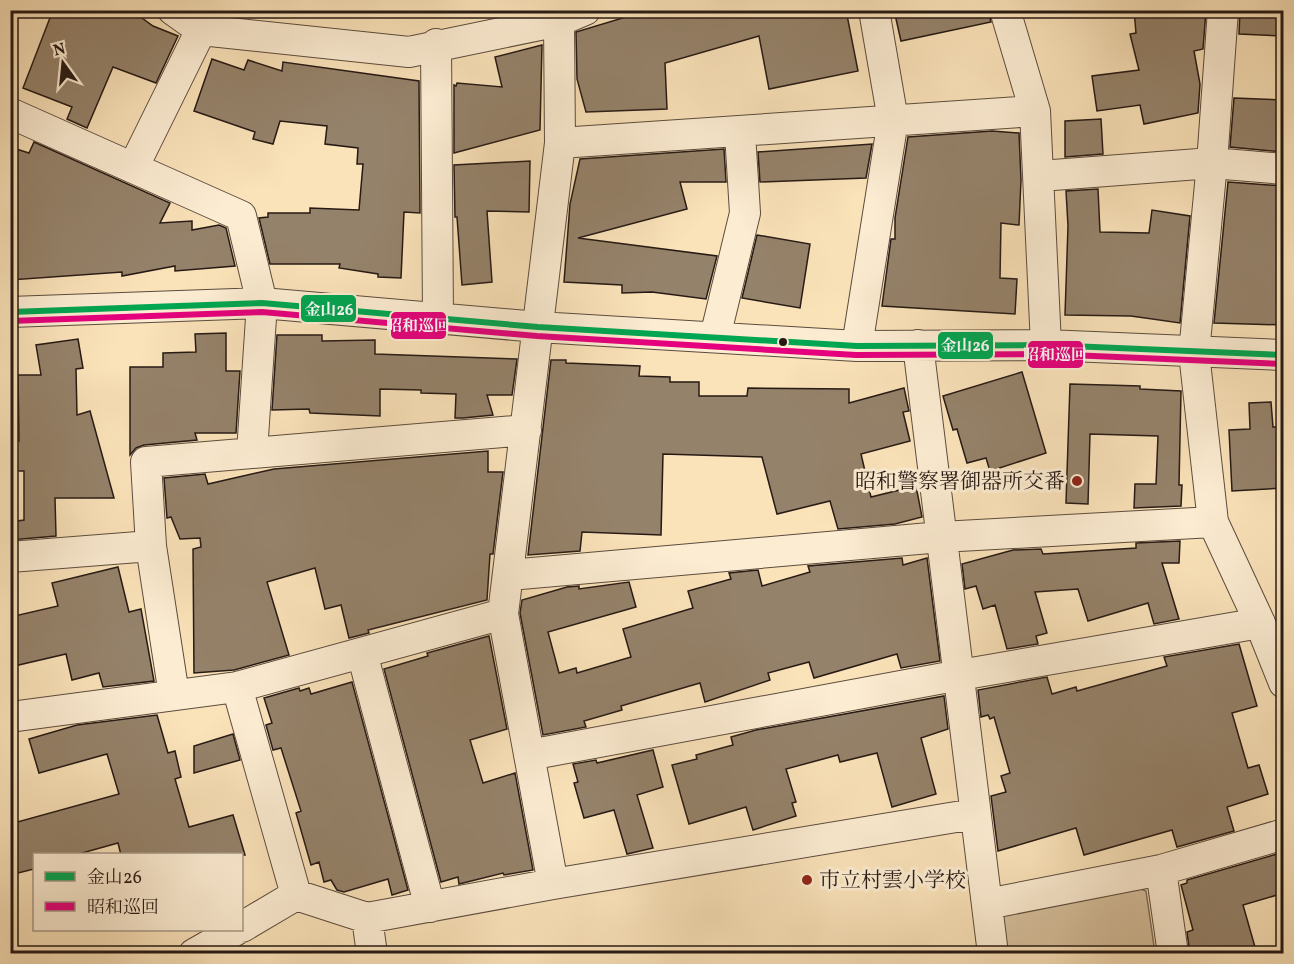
<svg xmlns="http://www.w3.org/2000/svg" width="1294" height="964" font-family="Vollkorn,'Noto Serif JP',serif">
<style>
.green{fill:#d6c09d;stroke:#7e6d59;stroke-width:1.5}
.building{fill:#95826a;stroke:#271a15;stroke-width:1.5}
.lines{fill:none;stroke-linecap:round;stroke-linejoin:round}
.minor-casing{stroke:#5c4c3e;stroke-width:32}
.minor{stroke:#fcecd2;stroke-width:30}
.bus-1-casing{stroke:#fcecd2;stroke-width:10}
.bus-2-casing{stroke:#fcecd2;stroke-width:10}
.bus-1{stroke:#00a651;stroke-width:6}
.bus-2{stroke:#e5007d;stroke-width:6}
.bus-dot{fill:#271a15;stroke:#fcecd2;stroke-width:2}
.poi-dot{fill:#8f2418;stroke:#fcecd2;stroke-width:2}
.labels{text-anchor:middle;stroke-width:6;stroke-linejoin:round;paint-order:stroke}
.poi-label{font-size:21px;fill:#271a15;stroke:#fcecd2;text-anchor:end}
.line-badge{stroke:#fcecd2;stroke-width:2}
.badge-label{font-size:16px;text-anchor:middle;font-weight:bold;fill:#fff}
</style>
<rect width="100%" height="100%" fill="#fae2b9"/>
<filter id="stains"><feTurbulence type="fractalNoise" baseFrequency=".00333" numOctaves="4"/><feColorMatrix values="0 0 0 0 .2 0 0 0 0 .09 0 0 0 0 .02 0 0 0 .5 -.17"/></filter>
<radialGradient id="worn" r=".72"><stop offset=".6" stop-color="#630" stop-opacity="0"/><stop offset="1" stop-color="#630" stop-opacity=".3"/></radialGradient>
<path class="green" d="M1129,884l17,7 9,62h-158l5,-40z"/>
<path class="building" d="M53,10h78l22,16 25,10 -22,47 -43,-16 -26,61 -20,-9 5,-12 -49,-19z
M649,10h197l12,61 -89,18 -10,-53 -94,27 2,46 -81,3 -9,-33 -1,-47z
M894,10h94l3,12 -90,19z
M1134,10h72l-3,39 -9,2 6,33 -2,29 -54,11 -4,-19 -43,6 -5,-35 47,-6 -9,-36 6,-1z
M1240,10h44v26l-45,-2z
M542,45l-2,85 -86,23v-68l2,1 1,-3 45,4 -7,-30z
M212,59l32,11 4,-10 34,11 1,-9 136,19 1,132 -16,-1 -3,66 -23,-1v-3l-39,-6 1,-4h-70l-11,-46 9,-1v-4h42v-5l49,2 4,-46h-6l1,-16 -33,-4 2,-18 -47,-5 -7,23 -20,-5 2,-7 -61,-21z
M1234,98l50,2v52l-54,-5z
M1101,119l2,35 -38,3v-36z
M992,131l27,2 2,47 -2,45 -18,-2 -1,55 17,1 -2,35 -133,-8 9,-67h4v-21l13,-81z
M34,142l136,61 -10,20 32,-2v9l27,-5 7,3 9,38 -60,5v-5l-53,10v-4l-112,8v-133l19,6z
M872,144l-6,34 -106,4 -2,-30z
M724,149l2,33h-46l7,27 -109,29 139,18 -11,43 -54,-7 -30,1v-8l-58,-3 6,-78 10,-45z
M530,161l-1,51 -42,-1 5,71 -30,3 -5,-68h-2l-1,-52z
M1228,182l56,4v139l-70,-2z
M1098,189l2,43 49,1 3,-23 38,6 -10,107 -49,-7 -66,-1 3,-89 -2,-35z
M757,235l53,9 -10,64 -58,-10z
M226,333v38h14l-4,62h-41l2,7 -53,5 -8,3 -6,7v-88h33v-14l33,-1 -1,-18z
M277,335h45v6l53,-1v14l142,5 -5,36h-25l6,20 -30,3h-8l1,-24 -35,-1v-3l-41,-1v27l-70,-3 -1,-4 -37,1z
M78,339l5,29 -7,1 1,46 13,-4 24,87h-59l1,38 -46,4v-18l14,-2v-49h-14v-30h9l-1,-66h23l-5,-30z
M551,360h15v3l74,3 -1,10 31,1v5h29v14h48l1,-8 101,1v14l55,-15 5,23 -6,1 7,29 -49,13 10,43 45,-11 6,31 -27,7 -57,5 -8,-28 -53,13 -15,-57 -99,-3 -2,81 -79,-3 -2,19 -52,4z
M1022,372l24,81 -56,18 -4,-13 -19,5 -10,-34 -4,1 -10,-34z
M1070,384l70,2v3l41,2 -2,94h3l-1,21 -47,2 1,-24h21l2,-48 -68,-2 -2,70 -22,-1z
M1271,402l2,25h11v61l-52,3 -3,-61 21,-1 -1,-26z
M488,451v21h15l-10,82h-3l-3,46 -119,30 1,3 -20,5 -8,-33 -16,4 -10,-41 -48,14 22,73 -55,15 -40,3 -1,-124 8,-2 -1,-9 -20,1 -9,-22 -4,1 -3,-40 41,-4 3,10 66,-15z
M1180,541l-1,22h-17l17,56 -25,5 -6,-21 -60,18 -10,-32 -43,3 12,41 -11,3 2,8 -31,5 -12,-44 -12,4 -7,-23 -11,3 -3,-25 51,-14 28,-1 2,5 93,-6v-5z
M902,558l1,7 24,-7 13,103 -39,7 -4,-14 -83,24 -5,-16 -41,11 2,7 -65,22 -5,-19 -79,23 1,4 -38,11 2,6 -43,8 -23,-122 2,-13 45,-13 12,-1v3l50,-7 7,25 -88,25 11,41 17,-5 1,5 54,-16 -8,-28 70,-21 -5,-17 43,-12 -2,-6 29,-3 4,16 48,-14 -2,-6z
M118,567l11,45 12,-3 13,72 -51,6 -4,-14 -27,7 -6,-26 -56,13v-50l48,-11 -6,-23z
M489,636l18,93 -37,11 13,43 32,-10 18,97 -29,5 -1,-2 -44,11 -1,-7 -17,5 -57,-213 44,-13 -1,-3z
M1239,644l18,62 -25,7 16,55 11,-3 9,29 -41,13 7,24 -57,16 -5,-17 -88,25 -8,-27 -78,23 -7,-55 15,-4 -5,-16 9,-3 -16,-56 -4,2 -2,-4 -7,2 -3,-27 69,-13 5,17 24,-7 1,4 90,-25 -3,-9z
M352,682l56,208 -16,5 -4,-16 -44,13 -7,-2 -6,-10 -7,2 -5,-20 -8,3 -15,-52 5,-2 -20,-63 -8,2 -7,-25 6,-2 -8,-25 35,-10 1,3 9,-3 2,6z
M944,696l4,33 -27,9 15,56 -44,13 -15,-54 -37,9 -2,-7 -52,14 10,33 -4,1 4,13 -43,14 -7,-23 -57,17 -17,-59 25,-6 -1,-4 37,-10 -2,-8 25,-7z
M157,715l11,38 7,-2 6,26 -6,2 14,48 44,-12 12,40h-124l-3,-12 -43,12h-41v14l-24,6v-51l109,-30 -12,-40 -68,19 -10,-34 48,-14z
M233,734l7,26 -46,13v-27z
M653,750l10,37 -26,8 16,53 -26,6 -13,-44 -30,8 -10,-35 4,-1 -5,-18 23,-4 1,3z
M1284,852v41l-41,12 14,49h-67l-3,-22 6,-2 -12,-45 6,-2v-3z"/>
<g class="lines">
<defs>
<path id="minor" d="M173,10l28,20 208,22 150,-31 26,-11
M1005,10l30,101 11,234
M1223,10l-11,153 -18,190 19,169 47,101 24,60
M436,44l2,274
M10,113l231,103 21,87 -10,149
M560,143l475,-32
M133,168l68,-138 5,-20
M1040,176l172,-13 72,6
M10,312l252,-9 276,24 319,19 189,-1 238,10
M715,337l30,-124 -5,-80
M918,345l75,609
M857,346l36,-226 -19,-110
M10,557l141,-11
M509,575l432,-38 272,-15
M362,653l68,254
M237,687l59,208
M174,695l-23,-149 -5,-84 380,-32
M10,717l227,-30 266,-73
M529,755l431,-80 300,-52
M1161,870l12,84
M553,884l-50,-270 57,-471 -1,-122
M987,904l174,-34 123,-36
M367,918l5,36
M242,927l54,-32 71,23 186,-34 421,-70
M194,954l42,-24"/>
</defs>
<use href="#minor" class="minor-casing"/>
<use href="#minor" class="minor"/>
<defs>
<path id="bus-1" d="M10,312l252,-9 276,24 319,19 189,-1 238,10"/>
<path id="bus-2" d="M10,321l252,-9 275,24 319,19 190,-1 238,10"/>
</defs>
<use href="#bus-1" class="bus-1-casing"/>
<use href="#bus-2" class="bus-2-casing"/>
<use href="#bus-1" class="bus-1"/>
<use href="#bus-2" class="bus-2"/>
</g>
<circle class="bus-dot" cx="783" cy="342" r="5"/>
<g class="poi-dot">
<circle cx="1077" cy="481" r="6"/>
<circle cx="807" cy="880" r="6"/>
</g>
<g class="labels">
<g class="poi-label">
<text x="1065" y="488">昭和警察署御器所交番</text>
<text x="819" y="887" text-anchor="start">市立村雲小学校</text>
</g>
</g>
<g class="line-badge">
<rect x="300" y="294" width="57" height="29" rx="6" fill="#00a651"/>
<rect x="390" y="311" width="57" height="29" rx="6" fill="#e5007d"/>
<rect x="937" y="331" width="57" height="29" rx="6" fill="#00a651"/>
<rect x="1027" y="340" width="57" height="29" rx="6" fill="#e5007d"/>
</g>
<g class="badge-label">
<text x="329" y="315">金山26</text>
<text x="418" y="331">昭和巡回</text>
<text x="965" y="351">金山26</text>
<text x="1055" y="360">昭和巡回</text>
</g>
<rect width="1294" height="964" fill="none" stroke="#fae2b9" stroke-width="36"/>
<rect x="12" y="12" width="1270" height="940" fill="none" stroke="#271a15" stroke-width="3"/>
<rect x="18" y="18" width="1258" height="928" fill="none" stroke="#271a15" stroke-width="1.5"/>
<rect x="33" y="853" width="210" height="78" fill="#fcecd2" stroke="#a79886" stroke-width="1.5"/>
<rect x="45" y="872" width="30" height="9" fill="#00a651" stroke="#a79886" stroke-width="1.5"/>
<text x="87" y="883" font-size="18" fill="#271a15">金山26</text>
<rect x="45" y="902" width="30" height="9" fill="#e5007d" stroke="#a79886" stroke-width="1.5"/>
<text x="87" y="913" font-size="18" fill="#271a15">昭和巡回</text>
<g transform="translate(63 63) rotate(345)" stroke="#fcecd2" stroke-width="4.5" paint-order="stroke">
<path d="M0-4.5L10 22L0 15L-10 22Z" fill="#271a15"/>
<text y="-9" font-size="16" font-weight="bold" text-anchor="middle" fill="#271a15">N</text>
</g>
<rect width="100%" height="100%" filter="url(#stains)"/>
<rect width="100%" height="100%" fill="url(#worn)"/>
</svg>
